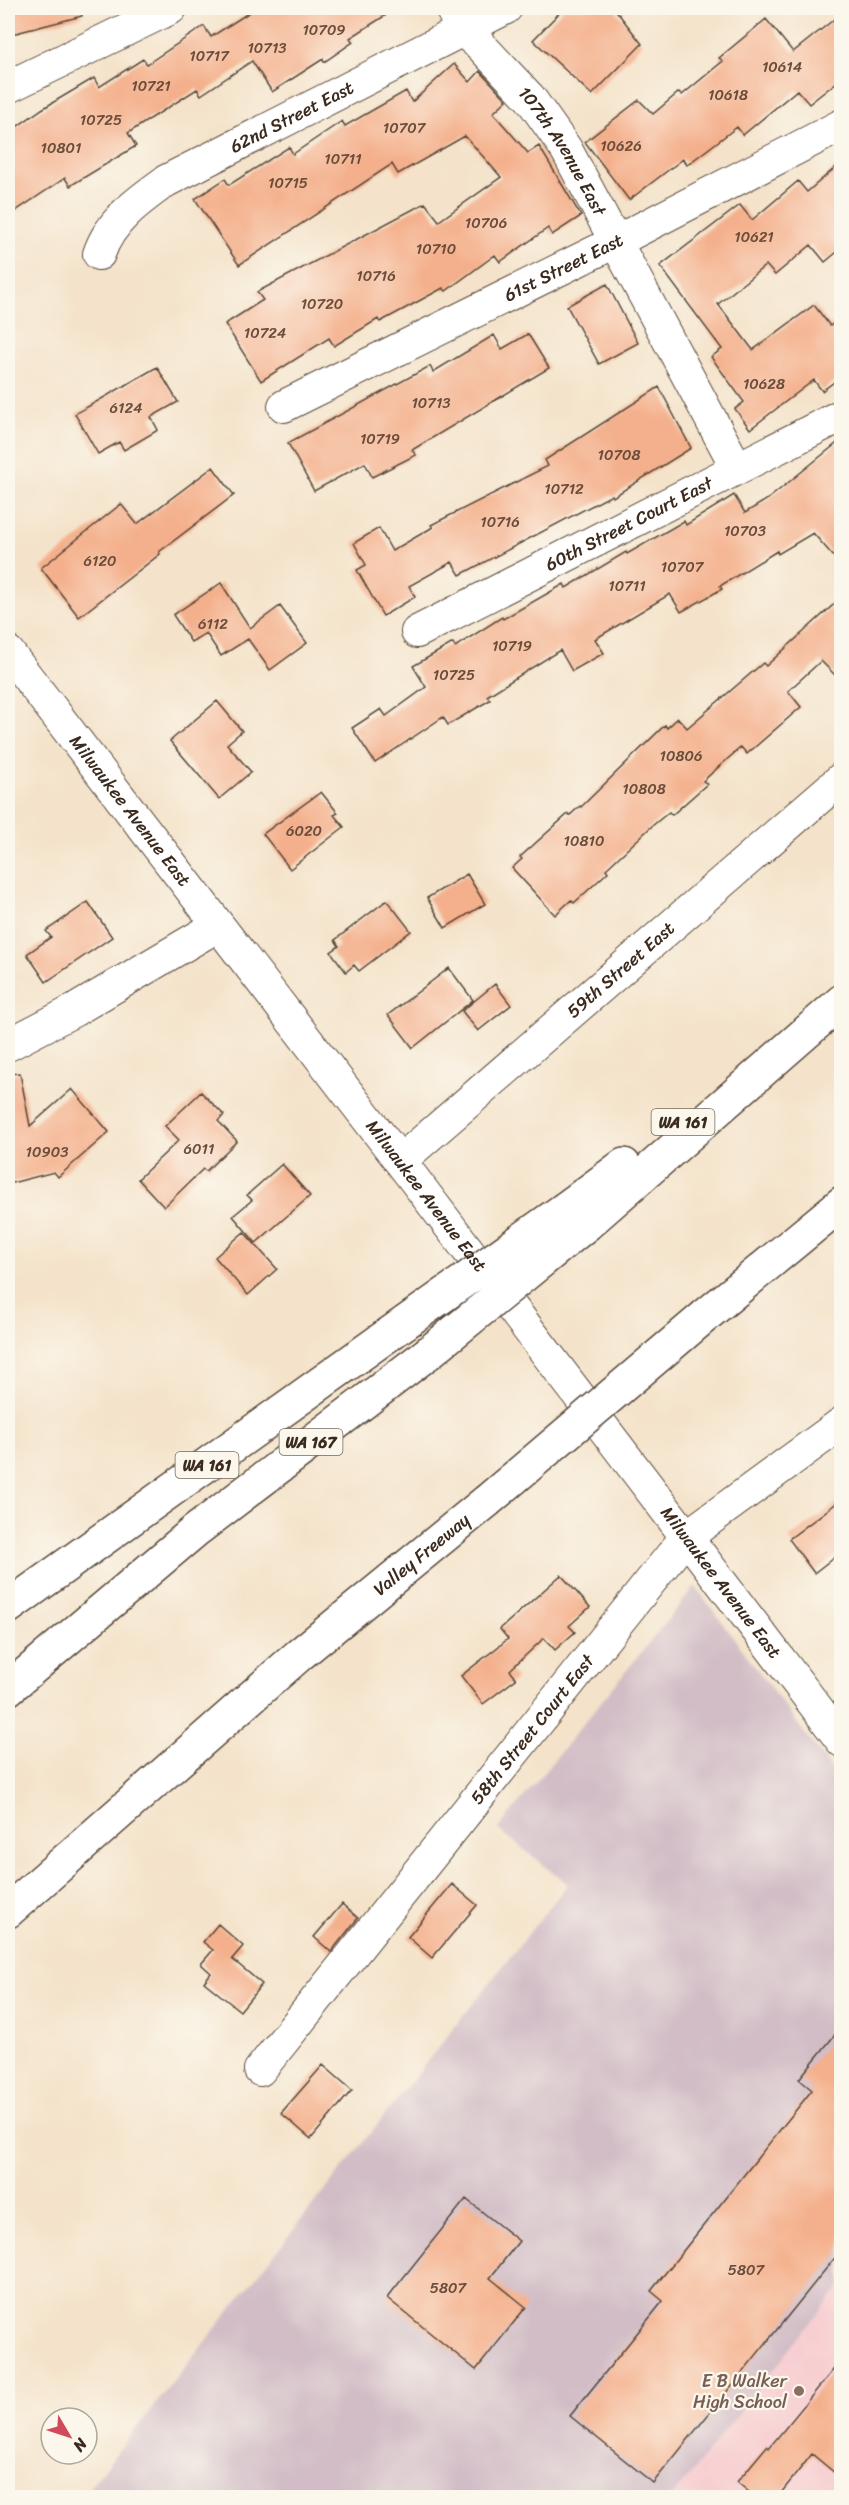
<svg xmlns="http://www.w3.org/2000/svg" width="849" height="2505" font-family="Sriracha,sans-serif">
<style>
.built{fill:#f7cfd2}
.industrial{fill:#d2bdc6}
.building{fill:#f4b08c}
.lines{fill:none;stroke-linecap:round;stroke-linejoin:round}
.minor-casing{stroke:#574638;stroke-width:34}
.highway-casing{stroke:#574638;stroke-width:36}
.minor{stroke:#fff;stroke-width:32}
.highway{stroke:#fff;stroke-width:33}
.highway-bridge-casing{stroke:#574638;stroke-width:36;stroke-linecap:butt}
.highway-bridge{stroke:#fff;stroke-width:33}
.education-dot{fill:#8d6e63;stroke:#fbf7ec;stroke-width:2}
.labels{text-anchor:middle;stroke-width:4.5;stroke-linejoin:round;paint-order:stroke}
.number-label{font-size:15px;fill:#694c3a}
.shield{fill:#fbf7ec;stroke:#75685c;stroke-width:1.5}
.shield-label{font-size:16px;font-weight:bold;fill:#3b2a1e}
.street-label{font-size:18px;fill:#3b2a1e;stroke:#fbf7ec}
.education-label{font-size:18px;fill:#785e54;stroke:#fbf7ec;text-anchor:end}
</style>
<rect width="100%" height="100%" fill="#fbf7ec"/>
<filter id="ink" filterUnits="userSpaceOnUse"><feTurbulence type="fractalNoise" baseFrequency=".0167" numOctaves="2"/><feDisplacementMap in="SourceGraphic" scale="12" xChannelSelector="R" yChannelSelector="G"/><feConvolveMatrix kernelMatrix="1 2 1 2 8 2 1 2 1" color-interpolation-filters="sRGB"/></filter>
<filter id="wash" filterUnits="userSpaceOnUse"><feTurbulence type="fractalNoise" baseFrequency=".008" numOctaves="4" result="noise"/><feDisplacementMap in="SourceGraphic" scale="24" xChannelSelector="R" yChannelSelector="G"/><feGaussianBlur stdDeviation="1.35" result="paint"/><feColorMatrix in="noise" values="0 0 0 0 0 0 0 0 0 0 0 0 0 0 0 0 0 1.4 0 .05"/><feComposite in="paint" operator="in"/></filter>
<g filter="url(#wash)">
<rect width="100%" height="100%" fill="#f4e3ca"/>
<path class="built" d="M841,2285v212h-169z"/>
<path class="industrial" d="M695,1586l146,196v503l-169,212 -591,1 487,-614 -70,-55z"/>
<g id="blocks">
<path class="building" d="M8,8h73l1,8 -70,18z
M256,8h141l-47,30 3,4 -29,20 -1,-3 -51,33 -20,-31 -51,34 -4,-6 -69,44 8,13 -66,40 -5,-8 -57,38v-83l34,-24 52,-31 5,9 44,-28 4,5 57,-38 7,11z
M564,8h50l28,36 -50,51 -59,-55z
M842,13v65l-33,26 -12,-14 -54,45 -6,-8 -50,38 -4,-6 -54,41 -44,-58 54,-42 14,14 26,-22 3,3 41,-34 -4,-3 47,-39 27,33z
M454,64l16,18 10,-11 27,29 -14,13 35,40 11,-7 42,70 -29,19 -4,-7 -48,34 -5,-7 -49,36 -3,-3 -63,34 -2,-3 -44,27 -5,-8 -68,43 -36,-57 38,-24 -6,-8 168,-89 14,18 62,-44 -36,-41 -67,38 -6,-10 -153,101 -44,-66 30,-20 4,6 60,-38 4,7 49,-33 3,5 61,-35 6,11z
M842,162v86l-17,14 -14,-17 -36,30 -9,-10 -48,39 35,46 61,-45 16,21 12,-9v59l-20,15 -8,-11 -64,49 -15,-20 9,-7 -33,-45 11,-8 -62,-83 80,-61 12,15 46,-39 9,11z
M607,284l31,59 -39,21 -32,-58z
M528,334l21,34 -137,82 4,5 -44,22 -7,-14 -51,28 -26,-48 142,-77 3,6 61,-37 8,14z
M157,367l21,35 -27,15 7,13 -34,20 -5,-8 -21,12 -23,-40z
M659,387l32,61 -78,49 -1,-2 -152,80 -8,-13 -43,24 6,11 -32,19 -26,-46 9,-5 -12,-22 25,-15 13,23 41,-24 -2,-2 117,-59 -3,-6z
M842,439v127l-29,-33 -35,21 -1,-3 -57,35 2,3 -41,23 -11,-18 -75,45 9,14 -32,18 -12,-21 -73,46 3,4 -42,25 -5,-8 -68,46 -23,-35 29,-19 5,7 40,-29 -13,-21 40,-23 2,4 47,-30 1,2 61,-35 2,4 60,-36 1,2 57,-33 2,4 48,-30 11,18 23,-14z
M213,467l21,28 -75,57 1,2 -81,63 -38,-49 80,-64 16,20z
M221,583l29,45 30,-22 27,37 -37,27 -22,-31 -27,17 -15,-23 -15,9 -18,-27z
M842,597v85l-21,-21 -33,30 13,16 -54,47 -6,-7 -38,34 4,3 -35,31 -3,-3 -17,14 -46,43 2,3 -34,31 -3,-3 -16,15 -43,-47 10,-9 -2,-2 48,-43 2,1 10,-9 1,1 84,-82 2,3 11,-10 9,10 76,-65 3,3z
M217,701l25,30 -15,13 24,28 -32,27 -49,-58z
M321,792l17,21 -4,2 10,12 -54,42 -27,-35z
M467,874l18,30 -40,24 -18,-30z
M387,900l24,31 -52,40 -5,-6 -8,7 -15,-20 8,-6 -4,-6z
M88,902l24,35 -66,45 -19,-28 24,-17 -5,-6z
M449,968l24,32 -60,48 -25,-33z
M495,984l16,21 -33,26 -16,-20z
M20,1073l10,53 42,-37 37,43 -51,45 -4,-5 -46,12v-110z
M201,1092l23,23 -6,6 19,20 -31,30 -3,-2 -39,38 -26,-28 41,-39 -14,-14z
M282,1164l28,32 -54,47 -23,-27 19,-16 -5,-5z
M244,1232l33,37 -29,26 -33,-38z
M842,1499v52l-28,22 -25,-34z
M561,1575l29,32 -21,19 6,6 -20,18 -11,-12 -34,32 6,9 -33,25 -22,-28 47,-37 -8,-10z
M452,1884l25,21 -45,53 -24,-21z
M342,1904l16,14 -27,34 -17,-15z
M218,1924l25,22 -11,13 30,25 -22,27 -36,-29 7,-9 -10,-9 12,-14 -10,-8z
M842,2026v223l-189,234 -83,-67 93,-115 -12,-10 161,-201 -13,-11z
M323,2065l29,25 -41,49 -30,-26z
M466,2199l53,42 -29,37 36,29 -50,63 -89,-72z
M842,2359v120l-30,-25 -35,44h-21l-19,-16 30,-36 2,2z"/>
</g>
</g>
<g filter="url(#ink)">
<use href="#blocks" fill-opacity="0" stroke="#574638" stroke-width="1.5"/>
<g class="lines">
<defs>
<g id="minor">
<path id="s1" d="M451,8l11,22 19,16 49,52 36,51 171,319"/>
<path d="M8,87l163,-79"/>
<path id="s2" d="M99,254c11,-33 39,-53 67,-73l340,-173"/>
<path id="s3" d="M284,406l333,-165 225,-116"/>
<path id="s4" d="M417,632l425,-217"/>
<path id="s5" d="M8,652l392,509 442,580"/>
<path d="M8,1045l67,-35 142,-84"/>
<path id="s6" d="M400,1161l442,-383"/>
<path id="s7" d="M260,2070l426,-533 156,-114"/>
</g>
<g id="highway">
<path d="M566,1208l58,-43"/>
<path d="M587,1224l255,-223"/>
<path d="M705,1316l137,-113"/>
<path d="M8,1607l398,-285"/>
<path d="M8,1689l187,-158 232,-177"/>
<path id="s8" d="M8,1911l291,-256 188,-154"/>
</g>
</defs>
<use href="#minor" class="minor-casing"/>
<use href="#highway" class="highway-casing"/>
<use href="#minor" class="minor"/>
<use href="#highway" class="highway"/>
<defs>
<path id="highway-bridge" d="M406,1322l160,-114
M427,1354l160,-130
M487,1501l218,-185"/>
</defs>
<use href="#highway-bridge" class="highway-bridge-casing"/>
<use href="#highway-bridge" class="highway-bridge"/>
</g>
</g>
<circle class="education-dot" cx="799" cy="2391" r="6"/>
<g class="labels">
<g class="number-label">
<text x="324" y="35">10709</text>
<text x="267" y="53">10713</text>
<text x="209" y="61">10717</text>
<text x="782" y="72">10614</text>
<text x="151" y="91">10721</text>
<text x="728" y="100">10618</text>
<text x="101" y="125">10725</text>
<text x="404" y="133">10707</text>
<text x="621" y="151">10626</text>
<text x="61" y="153">10801</text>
<text x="343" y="164">10711</text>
<text x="288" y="188">10715</text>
<text x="486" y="228">10706</text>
<text x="754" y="242">10621</text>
<text x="436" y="254">10710</text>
<text x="376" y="281">10716</text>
<text x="322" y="309">10720</text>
<text x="265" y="338">10724</text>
<text x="764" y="389">10628</text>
<text x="431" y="408">10713</text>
<text x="126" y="413">6124</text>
<text x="380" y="444">10719</text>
<text x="619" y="460">10708</text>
<text x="564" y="494">10712</text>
<text x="500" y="527">10716</text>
<text x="745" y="536">10703</text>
<text x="100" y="566">6120</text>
<text x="682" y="572">10707</text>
<text x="627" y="591">10711</text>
<text x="213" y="629">6112</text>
<text x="512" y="651">10719</text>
<text x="454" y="680">10725</text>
<text x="681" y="761">10806</text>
<text x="644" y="794">10808</text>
<text x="304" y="836">6020</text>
<text x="584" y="846">10810</text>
<text x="199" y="1154">6011</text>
<text x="47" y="1157">10903</text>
<text x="746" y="2275">5807</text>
<text x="448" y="2293">5807</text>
</g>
<g class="shield">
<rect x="651.5" y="1109" width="63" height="26" rx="4.5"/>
<rect x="279.5" y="1429" width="63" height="26" rx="4.5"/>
<rect x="175.5" y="1452" width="63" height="26" rx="4.5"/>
</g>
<g class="shield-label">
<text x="683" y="1128">WA 161</text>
<text x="311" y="1448">WA 167</text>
<text x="207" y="1471">WA 161</text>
</g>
<g class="street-label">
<text dy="6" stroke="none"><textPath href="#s2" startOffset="242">62nd Street East</textPath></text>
<text dy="6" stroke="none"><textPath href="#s1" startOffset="183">107th Avenue East</textPath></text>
<text dy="6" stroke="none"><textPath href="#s3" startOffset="312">61st Street East</textPath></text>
<text dy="6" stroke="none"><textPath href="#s4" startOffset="238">60th Street Court East</textPath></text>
<text dy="6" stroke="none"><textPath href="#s5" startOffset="200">Milwaukee Avenue East</textPath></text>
<text dy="6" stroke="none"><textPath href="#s6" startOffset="292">59th Street East</textPath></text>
<text dy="6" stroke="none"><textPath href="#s5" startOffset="686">Milwaukee Avenue East</textPath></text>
<text dy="6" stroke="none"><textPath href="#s8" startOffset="546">Valley Freeway</textPath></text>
<text dy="6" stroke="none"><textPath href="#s5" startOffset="1172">Milwaukee Avenue East</textPath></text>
<text dy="6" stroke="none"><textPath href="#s7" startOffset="436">58th Street Court East</textPath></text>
</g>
<g class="education-label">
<text x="787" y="2387">E B Walker<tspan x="787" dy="21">High School</tspan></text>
</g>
</g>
<rect width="849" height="2505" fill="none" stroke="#fbf7ec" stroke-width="30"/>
<g transform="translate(69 2436) rotate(129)"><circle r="28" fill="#fbf7ec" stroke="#aea59a" stroke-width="1.5"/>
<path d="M0-4.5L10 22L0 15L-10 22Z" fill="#d1495b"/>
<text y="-9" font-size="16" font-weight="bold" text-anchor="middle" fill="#3b2a1e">N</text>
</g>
</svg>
